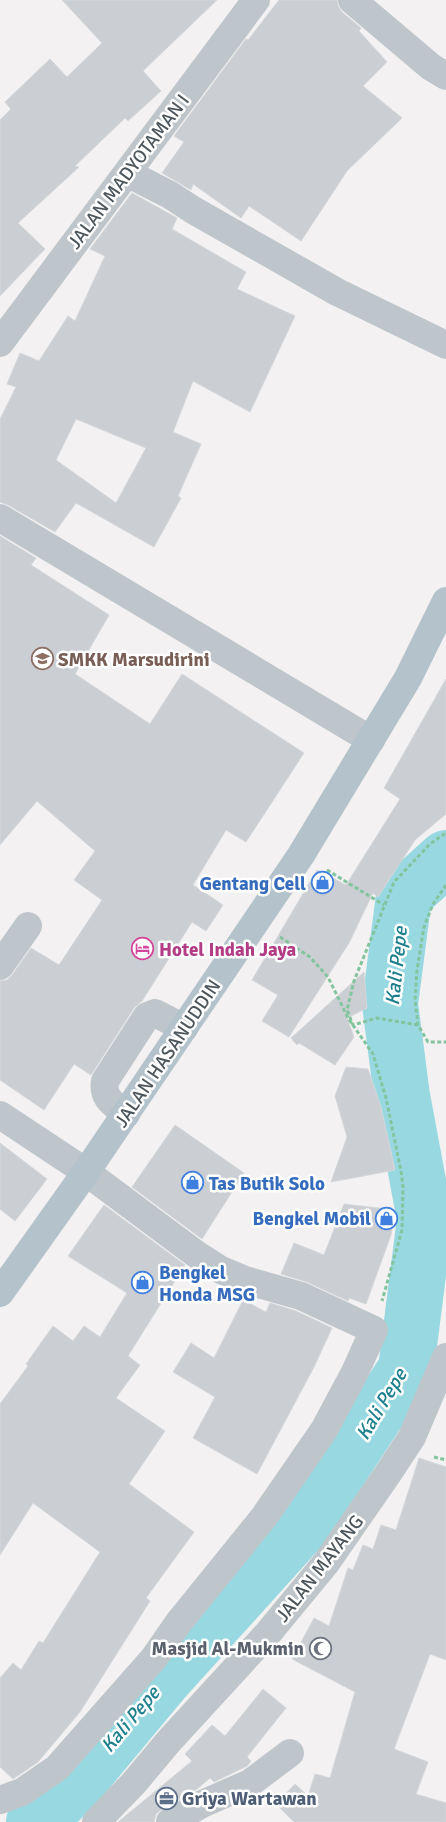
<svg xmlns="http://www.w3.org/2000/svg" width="446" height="1822" font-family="Signika,sans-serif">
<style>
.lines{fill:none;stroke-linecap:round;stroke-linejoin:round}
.river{stroke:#98d9e1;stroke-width:56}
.building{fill:#cbced2;stroke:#d5d8db;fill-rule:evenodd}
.path{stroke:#82c49d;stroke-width:3;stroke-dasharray:4 2.5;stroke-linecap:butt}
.minor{stroke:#bec6cb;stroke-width:28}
.major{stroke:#b4c2cb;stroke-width:28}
.labels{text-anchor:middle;stroke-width:5;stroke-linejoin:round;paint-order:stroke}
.street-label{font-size:19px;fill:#4b555c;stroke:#fff}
.education-label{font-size:19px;font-weight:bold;fill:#785e54;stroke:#fff;text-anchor:start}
.shop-label{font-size:19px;font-weight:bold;fill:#366cbe;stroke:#fff;text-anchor:end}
.hotel-label{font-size:19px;font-weight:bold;fill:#b23c85;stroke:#fff;text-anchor:start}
.worship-label{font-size:19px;font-weight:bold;fill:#5b616d;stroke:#fff;text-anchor:end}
.service-label{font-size:19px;font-weight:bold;fill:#4e5e75;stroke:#fff;text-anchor:start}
.water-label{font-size:20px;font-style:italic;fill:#1e808d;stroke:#fff}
</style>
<rect width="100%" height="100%" fill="#f3f1f1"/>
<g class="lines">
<path class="river" d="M34,1822l6,-1 44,-46 79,-95 142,-157 101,-154 19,-150 -23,-123 -12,-92 14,-108 42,-38"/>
</g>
<path class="building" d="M62,0h155l-74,71 18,20 -33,30 -3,-3 -50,48 4,1 -61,56 27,26 -45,47v-176l11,-11 -6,-7 45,-43 17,18 35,-34z
M279,0h58l1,6 4,6 19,16 -2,3 28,31 -24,24 39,32 -55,53 -46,70 -52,-35 -8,12 -48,-34 -2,6 -29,-17 22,-31 -10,-6 72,-97 2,1z
M132,193l45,25 -5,11 74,43 -9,17 58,27 -45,96 -57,-31 -20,51 28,12 -23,52 3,2 -27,49 -78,-44 -21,29 -47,-27 -8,-3v-83l16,-32 -9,-3 13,-31 19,8 29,-45 7,5 30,-65 -15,-7zM76,419l70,29 -30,55 -60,-43z
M0,536l36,22 -5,7 78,50 -34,59 75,50 32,-50 122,79 -58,89 -20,-12 -33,55 30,20 -17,26 -14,-9 -50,79 -8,7 -43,67 -17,-11 -30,46 -44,-30v-99l7,-1 5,-5 19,-27 28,17 43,-65 -28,-20 21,-29 -58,-50 -37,44z
M446,679v135l-31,26 -37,57 -5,-4 -24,50 -60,94 -27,-16 16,-26 -26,-15 65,-110 29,15 54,-86 -16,-11z
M364,972l3,36 -20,10 7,19 -19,28 -36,-22 -2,2 -6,-7z
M346,1067l22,2 13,38 14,63 -64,12 16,-45 -12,-41z
M175,1125l69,48 -42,66 -70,-52z
M0,1143l47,36 -32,42 -15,-12z
M344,1204l51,6 -4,25 -25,69 -17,-6 -1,3 -41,-19 -26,-8 13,-31 30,12z
M104,1205l81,60 -57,91 12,9 -24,33 49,33 -36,53 65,48 -48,66 4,3 -70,111 -42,50 -25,17 -13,-12v-89l13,-15 8,7 18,-29 4,2 57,-91 -67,-49 -33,52v-151l28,-38 -2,-2 27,-38 20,15 11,-15 16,11 27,-44 -59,-37z
M243,1300l23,12 4,-9 26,8 36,17 -18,39 -57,107 -64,-36 22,-41 -42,-25 18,-29 23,15z
M419,1458l27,9v193l-16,-6 -36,95 34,13 -12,32 30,9v19h-152l-18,-18 19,-20 13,12 7,-22 15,4 25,-86 -63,-33 22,-41 15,8 19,-58 5,2 10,-25 10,4 8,-24 15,5z
M263,1689l23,19 -39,49 4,4 -4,5 -33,16 -4,-4 -13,11 -35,20 -6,5 -2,8h-36l74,-61 -7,-7 27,-29 13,11z"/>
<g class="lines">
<path class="path" d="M327,870l57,35
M446,885l-13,19 -9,23 -7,43 -2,30 3,25 10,17h18
M280,937l30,20 18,20 20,41 25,36 13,44 15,73 2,16 -1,43 -20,71
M418,1025l-41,-7 -24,7 -6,-15 7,-29 40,-99 36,-38 16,-11
M434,1457l12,3"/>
<path class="minor" d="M352,0l79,67 15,9
M127,173l43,22 23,15 144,82 109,53
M0,343l256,-343
M0,518l371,222
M0,966l28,-40
M126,1114c-12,-10 -24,-15 -21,-33l42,-65 8,-3 29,15
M0,1115l86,57 110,82 25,16 24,10 56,16 73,34 -19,42 -31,58 -60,87 -85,105 -25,36 -97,110 -35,24 -22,8
M96,1822l37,-38 36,-43 100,-109 57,-69 61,-88 25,-38 34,-80
M170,1822l32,-18 48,-21 40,-30"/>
<path class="major" d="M0,1293l86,-121 215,-317 107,-177 38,-77"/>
</g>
<defs>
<symbol id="school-ring" viewBox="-11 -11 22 22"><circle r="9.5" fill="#fff" stroke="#8d6e63" stroke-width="1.5"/><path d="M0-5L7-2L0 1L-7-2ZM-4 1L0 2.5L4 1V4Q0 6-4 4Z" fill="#8d6e63"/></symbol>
<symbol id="shop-ring" viewBox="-11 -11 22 22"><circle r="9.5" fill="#fff" stroke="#3f7fe0" stroke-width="1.5"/><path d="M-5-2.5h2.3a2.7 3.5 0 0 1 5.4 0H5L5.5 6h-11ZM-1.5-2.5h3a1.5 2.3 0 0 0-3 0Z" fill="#3f7fe0"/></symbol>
<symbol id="hotel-ring" viewBox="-11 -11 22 22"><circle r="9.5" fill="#fff" stroke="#d1479c" stroke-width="1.5"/><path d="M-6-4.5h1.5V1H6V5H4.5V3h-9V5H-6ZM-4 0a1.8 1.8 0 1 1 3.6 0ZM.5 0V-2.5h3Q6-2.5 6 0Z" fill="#d1479c"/></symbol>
<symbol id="mosque-ring" viewBox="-11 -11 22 22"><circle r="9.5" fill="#fff" stroke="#6b7280" stroke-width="1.5"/><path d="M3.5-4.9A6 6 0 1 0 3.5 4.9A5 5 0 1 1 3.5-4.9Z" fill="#6b7280"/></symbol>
<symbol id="office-ring" viewBox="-11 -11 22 22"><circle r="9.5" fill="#fff" stroke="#5c6f8a" stroke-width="1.5"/><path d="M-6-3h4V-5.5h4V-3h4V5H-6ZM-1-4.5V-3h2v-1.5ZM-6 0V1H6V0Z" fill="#5c6f8a"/></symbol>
</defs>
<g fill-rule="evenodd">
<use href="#school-ring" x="30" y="646" width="25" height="25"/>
<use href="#shop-ring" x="310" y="870" width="25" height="25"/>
<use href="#hotel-ring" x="130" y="936" width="25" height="25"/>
<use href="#shop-ring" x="180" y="1170" width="25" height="25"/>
<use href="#shop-ring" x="374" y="1206" width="25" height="25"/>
<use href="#shop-ring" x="130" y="1270" width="25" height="25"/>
<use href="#mosque-ring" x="308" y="1636" width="25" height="25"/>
<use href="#office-ring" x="154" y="1786" width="25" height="25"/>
</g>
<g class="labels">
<g class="street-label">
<text transform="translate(128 171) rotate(-53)" y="7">JALAN MADYOTAMAN I</text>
<text transform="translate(167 1053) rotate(-56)" y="7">JALAN HASANUDDIN</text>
<text transform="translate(319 1568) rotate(-52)" y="7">JALAN MAYANG</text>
</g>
<g class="education-label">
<text x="58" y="666">SMKK Marsudirini</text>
</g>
<g class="shop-label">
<text x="306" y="890">Gentang Cell</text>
<text x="209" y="1190" text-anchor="start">Tas Butik Solo</text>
<text x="371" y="1225">Bengkel Mobil</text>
<text x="159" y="1279" text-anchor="start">Bengkel<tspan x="159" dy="22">Honda MSG</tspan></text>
</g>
<g class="hotel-label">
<text x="159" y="956">Hotel Indah Jaya</text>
</g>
<g class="worship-label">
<text x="304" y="1655">Masjid Al-Mukmin</text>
</g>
<g class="service-label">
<text x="182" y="1805">Griya Wartawan</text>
</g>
<g class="water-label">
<text transform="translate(396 966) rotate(-84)" y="7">Kali Pepe</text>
<text transform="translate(381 1404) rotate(-59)" y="7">Kali Pepe</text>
<text transform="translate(130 1719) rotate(-50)" y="7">Kali Pepe</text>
</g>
</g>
</svg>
